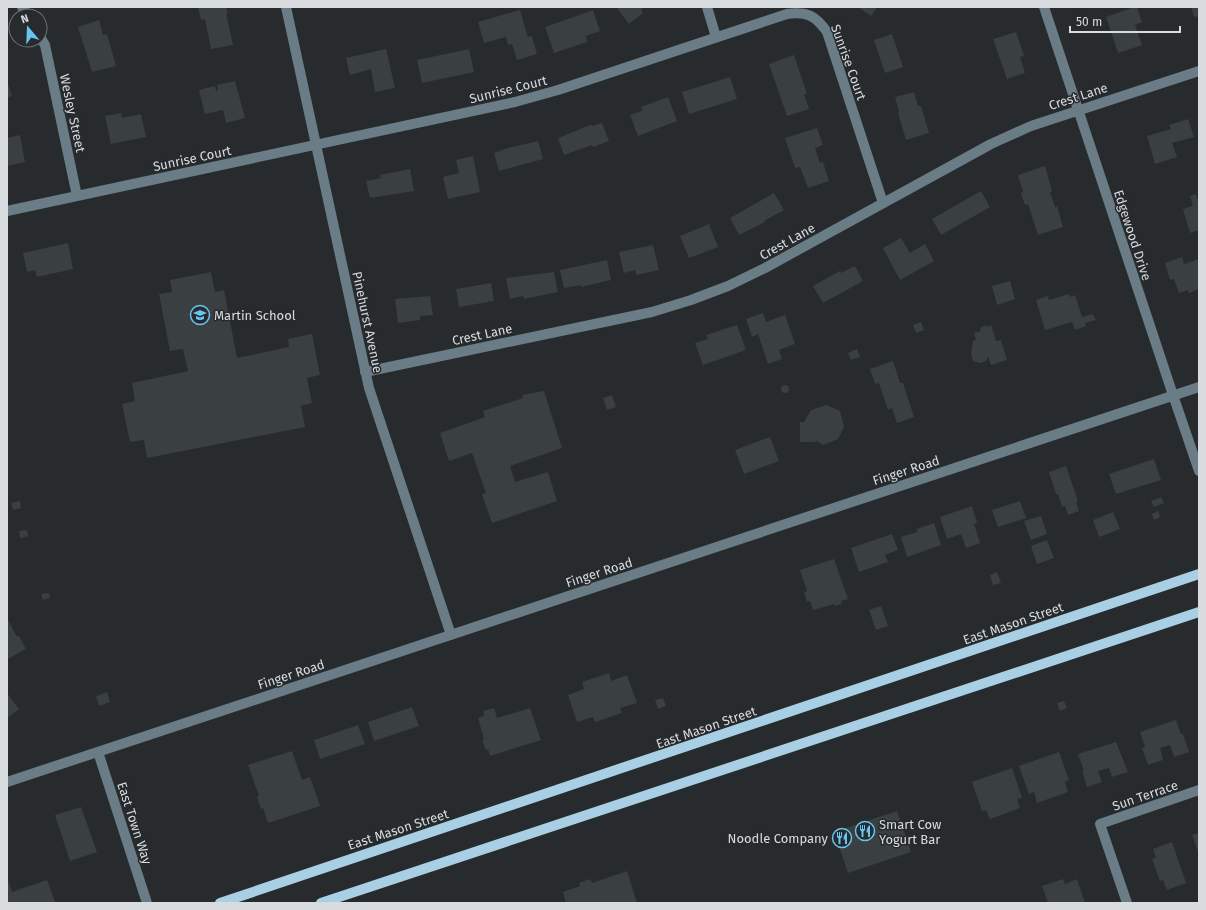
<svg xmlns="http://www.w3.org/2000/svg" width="1206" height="910" font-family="'Fira Sans',sans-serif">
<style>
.building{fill:#3a3f42}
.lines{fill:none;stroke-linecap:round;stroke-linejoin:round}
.minor{stroke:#6a7c86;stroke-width:10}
.major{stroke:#a8cfe4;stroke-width:10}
.labels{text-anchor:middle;stroke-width:3;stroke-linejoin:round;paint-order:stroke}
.street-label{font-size:13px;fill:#d9dcde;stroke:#272b2e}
.poi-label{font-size:13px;fill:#d9dcde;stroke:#272b2e;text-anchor:start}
</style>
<rect width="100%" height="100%" fill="#272b2e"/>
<path class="building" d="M198,7h28l2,6h-2l7,32 -22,4 -6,-30 -4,1z
M616,7h29l-4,3 2,3 -14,11z
M858,7h19l-6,9z
M1134,7h3l5,15 -7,3 7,20 -24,8 -12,-36z
M1191,7h8v9l-5,1z
M520,10l6,21 2,6 4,-1 5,18 -20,6 -5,-16 -4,1 -2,-8 -22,6 -6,-21z
M593,10l7,21 -14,5 1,6 -33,11 -9,-26z
M99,20l4,15 4,-1 9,32 -24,6 -14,-45z
M1016,32l8,24 -4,1 5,16 -18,6 -14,-40z
M892,34l11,33 -18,6 -11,-33z
M386,49l9,39 -20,4 -4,-23 -21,6 -4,-17z
M469,49l5,23 -52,11 -5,-23z
M794,55l13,39h-3l5,15 -22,7 -18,-52z
M730,77l7,22 -48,15 -7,-22z
M7,81l5,15 -5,2z
M235,81l10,37 -19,5 -3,-13 -18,4 -6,-24 16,-4 1,5h2l-1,-6z
M914,92l4,14h3l8,27 -23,7 -8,-27 1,-1 -4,-15z
M668,97l9,24 -39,15 -8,-21 12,-4 -1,-4z
M121,113l1,5 19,-4 5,23 -35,7 -6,-28z
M1188,119l6,18 -22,6 5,14 -22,7 -8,-28 24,-7 -2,-4z
M602,123l7,18 -16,6 -1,-2 -28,10 -6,-17 30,-12 4,-1v1z
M817,128l6,17 -8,3 5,15 3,-1 6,19 -21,7 -8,-21 -5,1 -10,-30z
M20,135l5,27 -18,4v-28z
M538,141l5,18 -44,12 -5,-18 14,-5z
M473,156l7,36 -32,7 -5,-22 16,-4 -3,-13z
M1045,166l7,25 -2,1 5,15 2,-1 6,21 -25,8 -10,-31 -3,1 -4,-12 2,-1 -5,-17z
M410,169l4,22 -44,7 -4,-17 15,-3 -1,-3z
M981,191l9,16 -49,28 -9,-16z
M774,193l10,17 -20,11 1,1 -26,13 -9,-17z
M1196,194l3,10v26l-9,3 -7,-24 10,-3 -3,-10z
M709,224l9,23 -29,11 -9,-22z
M901,238l9,15 15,-9 9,17 -34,19 -17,-32z
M68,243l5,26 -36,8 -2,-7 -8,2 -4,-19z
M653,245l6,25 -22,5 -2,-5 -11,3 -5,-21z
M1182,257l2,7 15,-5v30l-10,4 -1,-3 -9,3 -5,-14 -4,1 -5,-17z
M607,260l4,20 -30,7v-2l-17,3 -4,-18z
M855,266l8,15 -40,22 -10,-17 27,-15 1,2z
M211,272l4,20 9,-2 13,68 52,-11 -1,-8 24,-5 8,41 -13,3 5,25 -11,3 4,21 -158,31 -3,-18 -14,2 -8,-38 13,-3 -3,-18 56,-12 -5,-22 -13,2 -11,-57 13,-2 -2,-12z
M554,272l4,20 -34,7 -1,-3 -13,3 -4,-21z
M1010,281l5,18 -18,6 -5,-19z
M491,283l3,18 -35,6 -3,-18z
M1069,294l1,3 5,-2 7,22 11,-3 3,6 -11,3 1,3 -11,4 -3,-8 -27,8 -9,-30 12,-4 1,4z
M430,296l3,19 -13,1v4l-22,3 -3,-24z
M763,313l3,9 19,-7 10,29 -16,6 3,9 -14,5 -10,-30 -6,3 -6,-18z
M921,322l3,8 -8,3 -3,-8z
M737,325l9,25 -43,15 -8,-22 13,-4 -2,-4z
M986,325l1,2 4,-2 5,16 5,-1 6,20 -16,5 -3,-8 -2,4 -6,2 -7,-2 -2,-7 2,-13 3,-1 -2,-7 7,-2 -1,-3z
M857,349l3,8 -9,3 -3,-7z
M893,361l7,22h3l11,34 -17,6 -5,-15 -4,2 -9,-27 -4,1 -5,-15z
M781 389a4 4 0 1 1 8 0a4 4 0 1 1-8 0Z
M544,391l18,57 -52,18 5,16 33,-10 9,29 -65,22 -10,-29 4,-1 -14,-40 -23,8 -9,-28 45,-16 -2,-6 40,-13 -1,-3z
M612,395l4,12 -9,3 -4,-12z
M826,405l14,6 4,16 -6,12 -15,6 -8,-5 1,2h-16v-20h4l7,-12z
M770,437l9,24 -35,13 -9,-24z
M1154,459l7,21 -45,14 -7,-20z
M1066,466l12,35h-2l3,10 -11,4 -3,-9 -3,1 -4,-13h-2l-7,-22z
M1161,497l3,6 -10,4 -3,-6z
M20,501l1,7 -8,2 -2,-7z
M1020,501l6,17 -28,9 -6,-17z
M972,506l5,17 -3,1 6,19 -14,5 -5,-14 -14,5 -7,-22z
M1158,511l2,6 -6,3 -2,-6z
M1113,512l7,17 -21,8 -6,-17z
M1041,516l6,18 -16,6 -7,-19z
M934,523l7,22 -34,12 -6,-20 16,-5v-3z
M27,530l1,6 -8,2 -1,-7z
M892,534l6,16 -13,5 3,7 -29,10 -8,-24z
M1047,540l7,18 -17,6 -6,-18z
M834,559l14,40 -7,2 1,3 -7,2 -1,-2 -21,6 -3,-9 -3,1 -3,-10 3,-1 -7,-21z
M997,572l4,11 -8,2 -3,-10z
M49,593l1,5 -7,2 -2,-6z
M881,606l7,20 -12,4 -7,-20z
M7,618l10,19 2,-1 7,13 -18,10 -1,-3z
M609,673l2,8 16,-6 10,28 -17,5 2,5 -27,9 -2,-5 -16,5 -9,-27 16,-6 -2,-7z
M107,692l3,10 -11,4 -3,-10z
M7,693l12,16 -12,9z
M663,698l3,8 -8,3 -3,-9z
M1064,701l3,7 -7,3 -3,-8z
M412,707l7,19 -45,15 -6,-19z
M494,708l3,10 33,-10 11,32 -51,16 -2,-7 -2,1 -4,-10 2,-1 -6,-21 6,-2 -1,-5z
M1176,720l5,14h2l6,18 -15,5 -4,-12 -10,3 3,12 -15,5 -6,-17 3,-1 -5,-15z
M358,725l7,19 -45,15 -6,-19z
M1116,742l12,30 -16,5 -3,-9 -11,3 4,11 -15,5 -5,-16h2l-6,-17z
M292,751l10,29 8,-3 10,29 -52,17 -5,-15 -2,1 -4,-12 2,-1 -11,-31z
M1059,752l10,28 -4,2 3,10 -31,11 -3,-11 -5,2 -10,-28z
M1012,768l10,30 -5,1 3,9 -30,11 -4,-9 -4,1 -10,-29z
M81,807l16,45 -27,9 -15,-46z
M897,811l14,41 -63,21 -14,-41z
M1199,833v21l-7,-19z
M1172,842l14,41 -19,7 -4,-10 -3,1 -8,-22 4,-1 -3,-9z
M627,871l10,32h-71l-3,-11 17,-6 -1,-3 11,-4 2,4z
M1063,879l2,5 12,-5 8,24h-37l-6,-17z
M8,880l4,12 35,-12 8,22 -48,1v-22z"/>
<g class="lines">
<path class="minor" d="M22,7l6,9
M286,7l83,381 82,247
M707,7l9,30
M1044,7l129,388 26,76
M40,37l5,8 32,151
M7,211l508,-109 43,-12 229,-76c20,-3 29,2 40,18l56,171
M365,372l287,-60 39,-12 37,-14 37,-18 226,-124 40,-18 168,-55
M98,752l49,151
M7,782l1192,-395
M1127,903l-27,-79 99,-34"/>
<path class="major" d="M220,903l979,-329
M321,903l878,-291"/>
</g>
<defs>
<symbol id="school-ring" viewBox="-11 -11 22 22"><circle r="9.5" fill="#272b2e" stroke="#68c4f0" stroke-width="1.5"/><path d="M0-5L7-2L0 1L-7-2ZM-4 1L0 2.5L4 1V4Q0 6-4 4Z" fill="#68c4f0"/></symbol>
<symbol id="restaurant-ring" viewBox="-11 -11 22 22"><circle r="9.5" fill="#272b2e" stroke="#68c4f0" stroke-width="1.5"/><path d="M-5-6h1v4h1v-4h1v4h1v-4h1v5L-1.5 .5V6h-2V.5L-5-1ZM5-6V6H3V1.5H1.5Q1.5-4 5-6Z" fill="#68c4f0"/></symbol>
</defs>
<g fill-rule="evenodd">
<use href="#school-ring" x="189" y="304" width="22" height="22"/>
<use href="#restaurant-ring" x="854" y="820" width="22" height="22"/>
<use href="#restaurant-ring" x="831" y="827" width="22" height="22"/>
</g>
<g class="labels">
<g class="street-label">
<text transform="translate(849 62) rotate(70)" y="5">Sunrise Court</text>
<text transform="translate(508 89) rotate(-14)" y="5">Sunrise Court</text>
<text transform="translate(1078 96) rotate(-18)" y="5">Crest Lane</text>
<text transform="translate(73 113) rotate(78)" y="5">Wesley Street</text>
<text transform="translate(192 158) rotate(-12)" y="5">Sunrise Court</text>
<text transform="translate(1133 235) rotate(72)" y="5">Edgewood Drive</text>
<text transform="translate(787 241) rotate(-29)" y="5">Crest Lane</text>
<text transform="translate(368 322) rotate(78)" y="5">Pinehurst Avenue</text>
<text transform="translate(482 334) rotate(-12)" y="5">Crest Lane</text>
<text transform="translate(906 470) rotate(-18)" y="5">Finger Road</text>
<text transform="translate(599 572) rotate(-18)" y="5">Finger Road</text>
<text transform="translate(1013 623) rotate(-19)" y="5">East Mason Street</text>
<text transform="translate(291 674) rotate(-18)" y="5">Finger Road</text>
<text transform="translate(706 727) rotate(-19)" y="5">East Mason Street</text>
<text transform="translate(1145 795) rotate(-19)" y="5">Sun Terrace</text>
<text transform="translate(135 823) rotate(72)" y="5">East Town Way</text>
<text transform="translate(398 829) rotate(-18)" y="5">East Mason Street</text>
</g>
<g class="poi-label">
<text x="214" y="320">Martin School</text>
<text x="879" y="829">Smart Cow<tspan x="879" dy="15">Yogurt Bar</tspan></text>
<text x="828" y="843" text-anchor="end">Noodle Company</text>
</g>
</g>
<rect width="1206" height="910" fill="none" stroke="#d9dcde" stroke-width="16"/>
<g transform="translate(28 28) rotate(341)"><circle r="19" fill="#272b2e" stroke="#6e7274"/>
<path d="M0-3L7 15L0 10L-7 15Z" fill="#68c4f0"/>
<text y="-6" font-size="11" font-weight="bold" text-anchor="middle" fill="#d9dcde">N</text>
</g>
<path d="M1070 26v6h110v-6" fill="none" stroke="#d9dcde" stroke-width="2"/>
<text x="1076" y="26" font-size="12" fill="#d9dcde" stroke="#272b2e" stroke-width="3" paint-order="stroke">50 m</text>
</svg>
